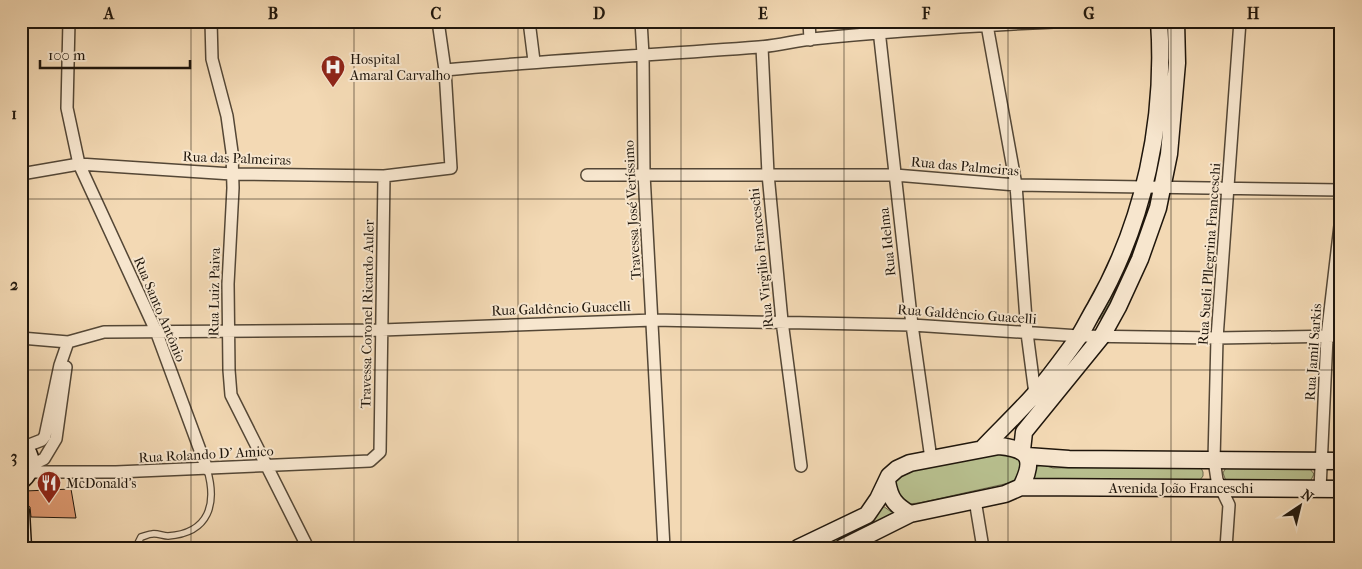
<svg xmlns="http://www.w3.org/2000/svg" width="1362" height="569" font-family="'IM FELL French Canon',serif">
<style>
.grass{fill:#b8c08f;stroke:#6c6b4e}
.building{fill:#e09b73;stroke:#1f160c}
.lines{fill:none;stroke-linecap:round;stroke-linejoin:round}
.lane-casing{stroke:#544736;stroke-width:8}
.street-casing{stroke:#544736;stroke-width:14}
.secondary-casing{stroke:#1f160c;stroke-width:19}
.lane{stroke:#f7e6ce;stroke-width:5.5}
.street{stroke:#f7e6ce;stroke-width:11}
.secondary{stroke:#f7e6ce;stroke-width:16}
.grid{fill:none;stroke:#1f160c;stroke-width:1;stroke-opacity:0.55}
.labels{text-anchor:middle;stroke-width:4;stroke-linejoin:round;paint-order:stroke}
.poi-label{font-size:14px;fill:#1f160c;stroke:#f7e6ce;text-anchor:start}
.street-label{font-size:14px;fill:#1f160c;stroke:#f7e6ce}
.neatline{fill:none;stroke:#1f160c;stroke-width:2}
.grid-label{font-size:16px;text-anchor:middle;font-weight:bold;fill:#1f160c}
</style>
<rect width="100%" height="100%" fill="#f3d9b4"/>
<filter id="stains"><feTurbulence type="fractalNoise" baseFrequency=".004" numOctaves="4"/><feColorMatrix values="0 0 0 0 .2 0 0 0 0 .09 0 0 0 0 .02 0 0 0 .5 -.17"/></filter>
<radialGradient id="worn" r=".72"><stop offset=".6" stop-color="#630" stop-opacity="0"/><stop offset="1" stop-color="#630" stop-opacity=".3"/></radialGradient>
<path class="grass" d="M1144,206l5,1c-13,39 -27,76 -48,111l-2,1 -2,-3z
M1008,450l8,3 6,11 -4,15 -9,4 -90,20 -12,1 -9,-6c-4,-13 -8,-18 5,-25z
M1034,462l19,6 142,-2 6,2 2,4v4l-3,4 -5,1 -166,1z
M1231,467l73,1 6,1 4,5 -4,8 -84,-1 -3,-8 2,-4z
M881,501l2,5 14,10 -66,32h-14z"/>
<path class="building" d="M71,489l5,29 -45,-1 -1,-10 -6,-4 1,-12z"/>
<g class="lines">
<defs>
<path id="lane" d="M136,547l5,-10c4,-1 8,-3 11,-3 5,-1 11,2 16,2 42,-3 49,-33 39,-67"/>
<path id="street" d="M69,21l-2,87 12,56 77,167 51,138
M211,21l1,38 15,57 5,36 1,36 -5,96 1,86 2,25 77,153
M529,21l5,40
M641,21l2,34 1,119 20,374
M809,21l1,19
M878,21l34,304 19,134
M987,25l29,160 11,148 8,61
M762,47l6,127 14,147 19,145
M445,70c105,-10 210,-15 314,-23 18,-1 35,-6 53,-8 87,-9 174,-14 261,-18
M21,174l58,-10 153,10 152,2 67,-8 -6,-98 -7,-49
M587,175h308l121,10 325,5
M21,338l47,4 36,-10 278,-2 271,-10 259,5 167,11 138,2 124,-2
M24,447l18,-7 3,-4 15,-71 8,-23
M31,465l13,-6 12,-20 10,-72
M29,472h87l254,-11 10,-9 4,-276
M1320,489l7,-152 14,-120
M975,500l8,48
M1226,548l3,-43 -12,-25 -3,-20 3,-122 23,-317"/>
<path id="secondary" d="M21,445c13,10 13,26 0,36
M982,449c17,-18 35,-35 52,-54 16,-18 30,-38 44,-57 6,-9 11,-20 17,-30 49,-85 71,-188 64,-287
M1022,450l2,-18 78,-96 16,-29 22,-48 18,-51 11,-54 8,-91 -1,-42
M1027,456l42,3 272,2
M887,481c3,18 8,24 23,33
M1021,487l320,2
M21,512l2,36
M798,548l69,-33 11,-16 11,-23 8,-7 13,-6 89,-17c31,3 36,13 22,41l-16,7 -95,20 -68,34"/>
</defs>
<use href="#lane" class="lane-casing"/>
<use href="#street" class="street-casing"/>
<use href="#secondary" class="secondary-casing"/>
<use href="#lane" class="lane"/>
<use href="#street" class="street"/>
<use href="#secondary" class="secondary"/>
</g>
<path class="grid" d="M191,21v527M354,21v527M518,21v527M681,21v527M844,21v527M1008,21v527M1171,21v527M21,199h1320M21,370h1320"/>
<defs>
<symbol id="hospital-pin" viewBox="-11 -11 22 30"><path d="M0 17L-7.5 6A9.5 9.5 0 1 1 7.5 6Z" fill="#8f2418" stroke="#f7e6ce"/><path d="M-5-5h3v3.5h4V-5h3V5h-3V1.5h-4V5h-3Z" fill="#fff"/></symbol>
<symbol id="restaurant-pin" viewBox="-11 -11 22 30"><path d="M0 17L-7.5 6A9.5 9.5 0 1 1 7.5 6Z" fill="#8f2418" stroke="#f7e6ce"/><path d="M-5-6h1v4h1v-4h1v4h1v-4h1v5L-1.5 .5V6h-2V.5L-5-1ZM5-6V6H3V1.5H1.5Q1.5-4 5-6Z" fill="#fff"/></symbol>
</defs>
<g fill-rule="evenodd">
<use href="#hospital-pin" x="319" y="53" width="28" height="38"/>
<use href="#restaurant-pin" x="35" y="469" width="28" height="38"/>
</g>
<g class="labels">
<g class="poi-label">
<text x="350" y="64">Hospital<tspan x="350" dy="16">Amaral Carvalho</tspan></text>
<text x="66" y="488">McDonald's</text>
</g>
<g class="street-label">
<text transform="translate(237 158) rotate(2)" y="5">Rua das Palmeiras</text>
<text transform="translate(965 166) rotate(5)" y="5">Rua das Palmeiras</text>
<text transform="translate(632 210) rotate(-93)" y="5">Travessa José Veríssimo</text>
<text transform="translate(887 242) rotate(-96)" y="5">Rua Idelma</text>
<text transform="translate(1209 254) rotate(-86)" y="5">Rua Sueli Pllegrina Franceschi</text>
<text transform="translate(761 258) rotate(-96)" y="5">Rua Virgilio Franceschi</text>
<text transform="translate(214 292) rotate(-89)" y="5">Rua Luiz Paiva</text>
<text transform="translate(561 308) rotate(-2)" y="5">Rua Galdêncio Guacelli</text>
<text transform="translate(160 309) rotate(67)" y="5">Rua Santo Antônio</text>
<text transform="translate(367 314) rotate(-89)" y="5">Travessa Coronel Ricardo Auler</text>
<text transform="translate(967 314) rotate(4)" y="5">Rua Galdêncio Guacelli</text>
<text transform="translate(1313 352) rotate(-86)" y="5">Rua Jamil Sarkis</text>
<text transform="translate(206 454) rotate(-3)" y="5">Rua Rolando D' Amico</text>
<text x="1181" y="493">Avenida João Franceschi</text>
</g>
</g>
<rect width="1362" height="569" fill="none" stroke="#f3d9b4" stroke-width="55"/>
<g transform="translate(1300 506) rotate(35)" stroke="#f7e6ce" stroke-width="4" paint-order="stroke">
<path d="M0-4L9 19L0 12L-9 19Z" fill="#1f160c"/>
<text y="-8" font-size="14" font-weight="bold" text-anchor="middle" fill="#1f160c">N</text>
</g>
<path d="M40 60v8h150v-8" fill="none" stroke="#1f160c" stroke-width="2.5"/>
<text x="48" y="60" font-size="15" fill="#1f160c" stroke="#f7e6ce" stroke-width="4" paint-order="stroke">100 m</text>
<rect x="28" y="28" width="1306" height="514" class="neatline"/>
<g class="grid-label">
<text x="109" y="19">A</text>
<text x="273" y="19">B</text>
<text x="436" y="19">C</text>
<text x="599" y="19">D</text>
<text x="763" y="19">E</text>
<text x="926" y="19">F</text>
<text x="1089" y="19">G</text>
<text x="1253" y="19">H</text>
<text x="14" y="119">1</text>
<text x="14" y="290">2</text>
<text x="14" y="462">3</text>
</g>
<rect width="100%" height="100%" filter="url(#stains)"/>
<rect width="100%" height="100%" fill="url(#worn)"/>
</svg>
